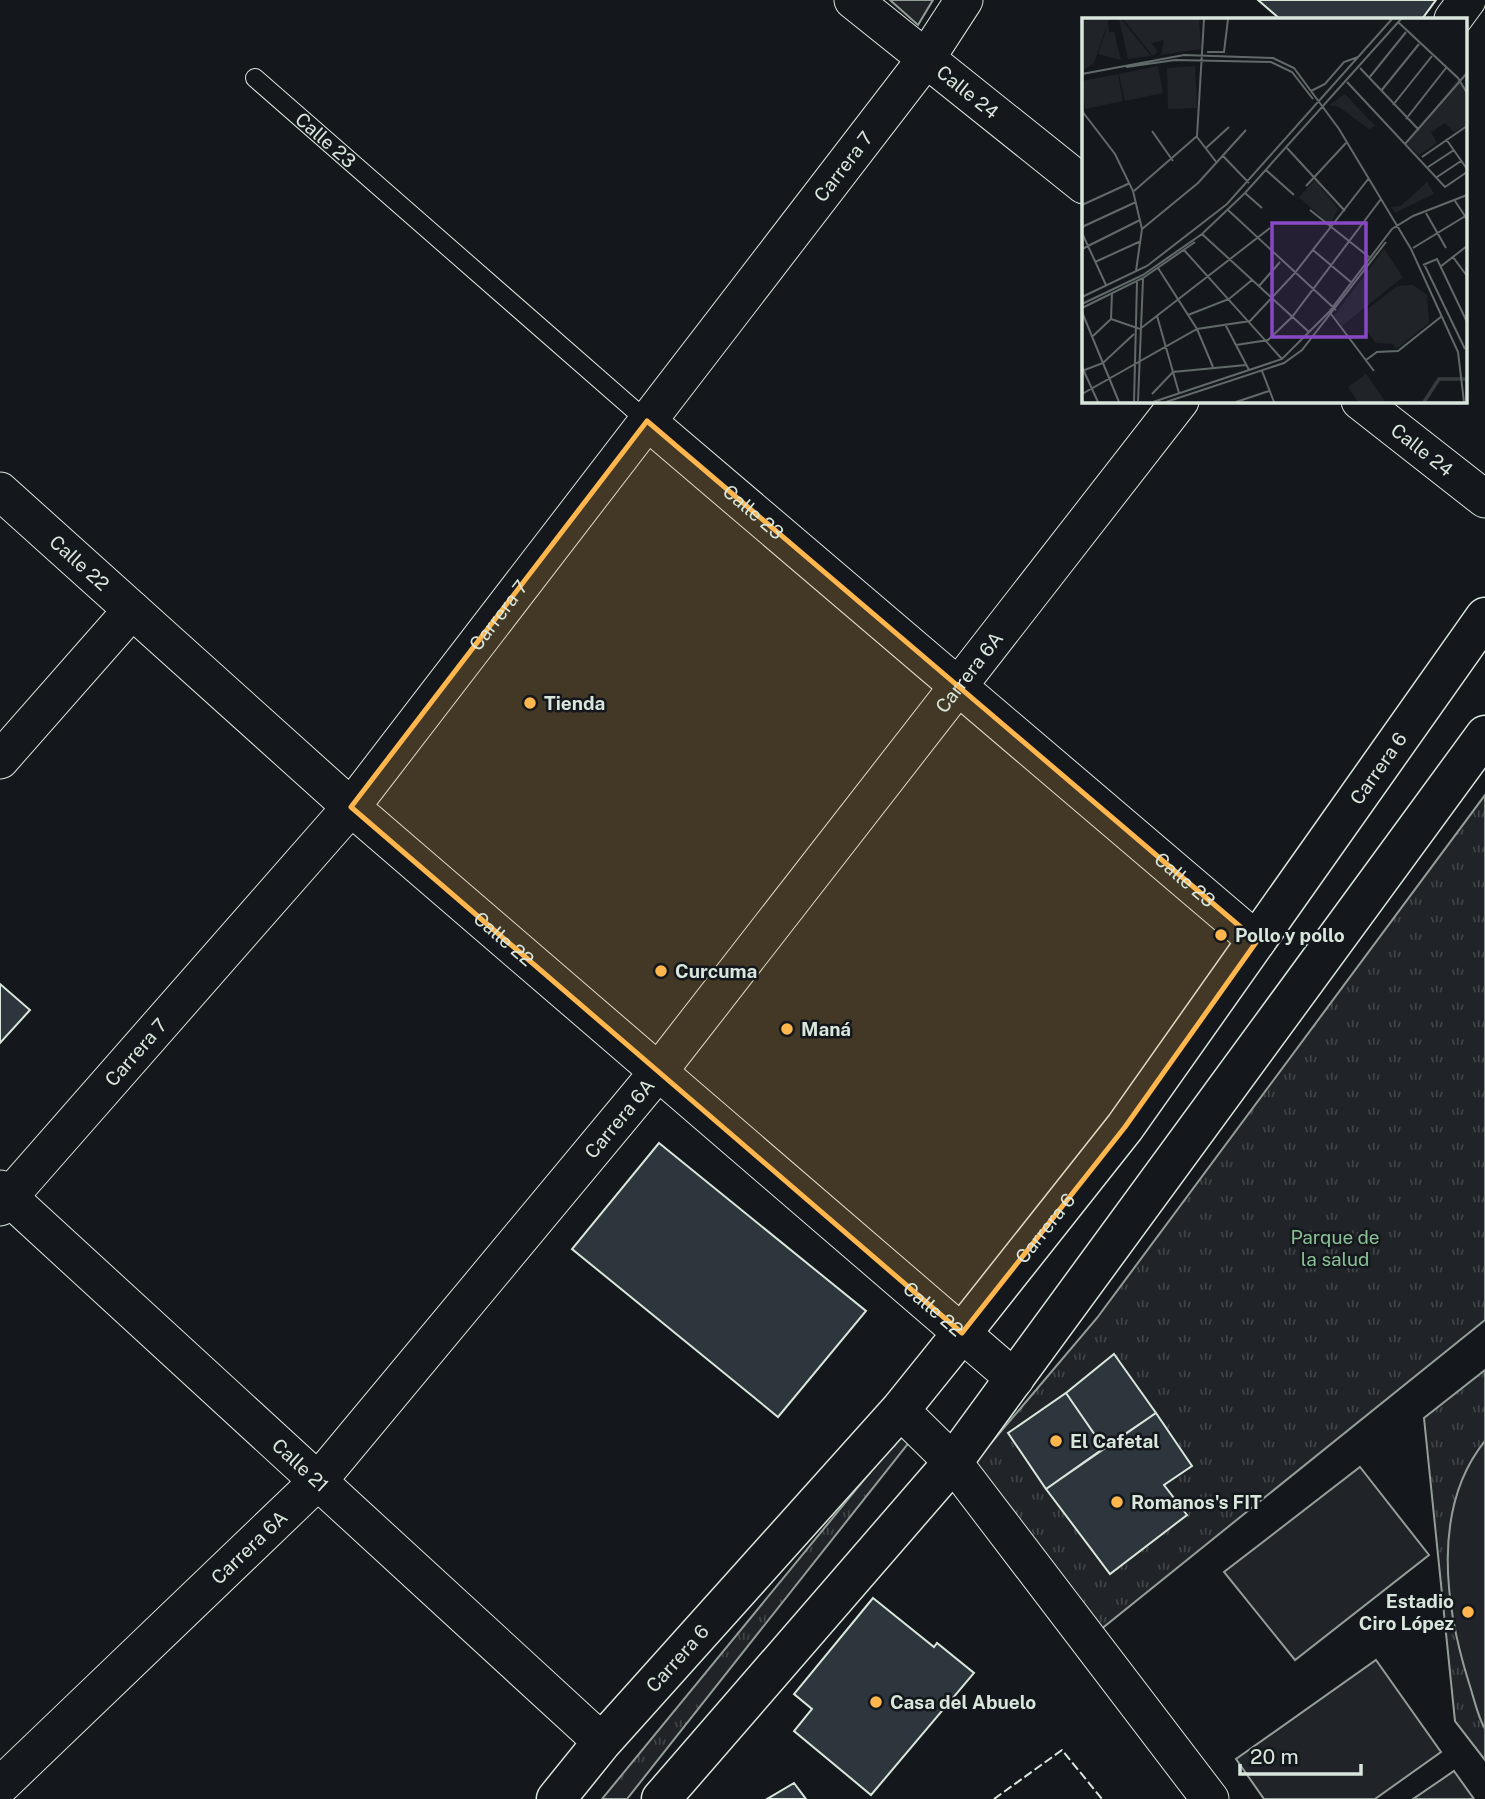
<svg xmlns="http://www.w3.org/2000/svg" width="1485" height="1799" font-family="'Public Sans',sans-serif">
<style>
.grass{fill:url(#grass-tufts);stroke:#939e99;stroke-width:2}
.garden{fill:#202428;stroke:#939e99;stroke-width:2}
.building{fill:#2c363c;stroke:#d8e6dc;stroke-width:2}
.lines{fill:none;stroke-linecap:round;stroke-linejoin:round}
.service-casing{stroke:#d8e6dc;stroke-width:20}
.minor-casing{stroke:#d8e6dc;stroke-width:39}
.secondary-casing{stroke:#d8e6dc;stroke-width:41}
.service{stroke:#14181c;stroke-width:18}
.minor{stroke:#14181c;stroke-width:37}
.secondary{stroke:#14181c;stroke-width:38}
.fence{stroke:#d8e6dc;stroke-width:2;stroke-dasharray:9 3.5;stroke-linecap:butt}
.marked{fill:#ffb74d;fill-opacity:0.2;stroke:#ffb74d;stroke-width:5;stroke-linejoin:round}
.poi-dot{fill:#ffb74d;stroke:#14181c;stroke-width:2.5}
.labels{text-anchor:middle;stroke-width:5;stroke-linejoin:round;paint-order:stroke}
.street-label{font-size:19px;fill:#d8e6dc;stroke:#14181c}
.poi-label{font-size:19px;font-weight:bold;fill:#d8e6dc;stroke:#14181c;text-anchor:start}
.park-label{font-size:19px;fill:#8ac095;stroke:#14181c}
.inset-river{fill:none;stroke:#363b3e;stroke-width:3.5}
.inset-road{fill:none;stroke:#626a69;stroke-width:2}
.view{fill:#8948c3;fill-opacity:0.15;stroke:#8948c3;stroke-width:3.5}
.inset-edge{fill:none;stroke:#d8e6dc;stroke-width:3.5}
</style>
<defs>
<pattern id="grass-tufts" width="24" height="20" patternUnits="userSpaceOnUse" patternTransform="scale(1.75)"><rect width="24" height="20" fill="#202428"/><path d="M3 7l-1-3M5 7V3M7 7l1-3M15 17l-1-3M17 17v-4M19 17l1-3" fill="none" stroke="#404447"/></pattern>
</defs>
<rect width="100%" height="100%" fill="#14181c"/>
<path class="grass" d="M890,0h43l-15,25z
M1485,795v525l-385,310 -125,-168 122,-144z
M1485,1370v390l-30,-39 -31,-303z
M904,1431l10,5 -287,363h-25z"/>
<path class="garden" d="M1485,1441v288c-8,-14 -11,-31 -16,-46 -24,-76 -38,-175 16,-242z
M1360,1467l69,88 -134,105 -71,-88z
M1376,1660l65,92 -66,47h-111l-28,-40z
M1454,1771l20,28h-61z"/>
<path class="building" d="M1258,0h178l-14,19h-142z
M0,984l30,26 -30,33z
M659,1143l207,168 -88,106 -206,-168z
M1114,1354l42,59 -52,35 -38,-55z
M1066,1393l38,55 -58,41 -38,-56z
M1156,1413l36,53 -28,19 23,30 -77,59 -64,-85z
M873,1598l61,49 3,-4 37,30 -103,122 -77,-64 18,-22 -18,-15z
M794,1783l12,16h-39z"/>
<g class="lines">
<defs>
<g id="service">
<path id="s1" d="M255,78l392,343"/>
</g>
<g id="minor">
<path id="s2" d="M853,0l231,185"/>
<path d="M1453,19l14,-19"/>
<path id="s3" d="M1360,401l125,98"/>
<path id="s4" d="M647,421l610,520"/>
<path id="s5" d="M0,491l351,316 664,572"/>
<path d="M0,760l132,-150"/>
<path id="s6" d="M0,1189l602,553"/>
<path id="s7" d="M0,1207l351,-400 574,-747 39,-60"/>
<path d="M900,1410l53,52 257,337"/>
<path id="s8" d="M0,1786l318,-305 340,-409 522,-671"/>
</g>
<g id="secondary">
<path id="s9" d="M556,1799l46,-57 298,-332 62,-77 163,-206 360,-510"/>
<path d="M661,1799l292,-337 532,-727"/>
</g>
</defs>
<use href="#service" class="service-casing"/>
<use href="#minor" class="minor-casing"/>
<use href="#secondary" class="secondary-casing"/>
<use href="#service" class="service"/>
<use href="#minor" class="minor"/>
<use href="#secondary" class="secondary"/>
<path class="fence" d="M994,1799l68,-49 40,49"/>
</g>
<path class="marked" d="M647,421l610,520 -132,186 -163,206 -611,-526z"/>
<g class="poi-dot">
<circle cx="530" cy="703" r="7"/>
<circle cx="1221" cy="935" r="7"/>
<circle cx="661" cy="971" r="7"/>
<circle cx="787" cy="1029" r="7"/>
<circle cx="1056" cy="1441" r="7"/>
<circle cx="1117" cy="1502" r="7"/>
<circle cx="1468" cy="1612" r="7"/>
<circle cx="876" cy="1702" r="7"/>
</g>
<g class="labels">
<g class="street-label">
<text dy="7" stroke="none"><textPath href="#s2" startOffset="147">Calle 24</textPath></text>
<text dy="7" stroke="none"><textPath href="#s1" startOffset="94">Calle 23</textPath></text>
<text dy="7" stroke="none"><textPath href="#s7" startOffset="1340">Carrera 7</textPath></text>
<text dy="7" stroke="none"><textPath href="#s3" startOffset="79">Calle 24</textPath></text>
<text dy="7" stroke="none"><textPath href="#s4" startOffset="140">Calle 23</textPath></text>
<text dy="7" stroke="none"><textPath href="#s5" startOffset="107">Calle 22</textPath></text>
<text dy="7" stroke="none"><textPath href="#s7" startOffset="774">Carrera 7</textPath></text>
<text dy="7" stroke="none"><textPath href="#s8" startOffset="1479">Carrera 6A</textPath></text>
<text dy="7" stroke="none"><textPath href="#s9" startOffset="1320">Carrera 6</textPath></text>
<text dy="7" stroke="none"><textPath href="#s4" startOffset="707">Calle 23</textPath></text>
<text dy="7" stroke="none"><textPath href="#s5" startOffset="674">Calle 22</textPath></text>
<text dy="7" stroke="none"><textPath href="#s7" startOffset="206">Carrera 7</textPath></text>
<text dy="7" stroke="none"><textPath href="#s8" startOffset="912">Carrera 6A</textPath></text>
<text dy="7" stroke="none"><textPath href="#s9" startOffset="752">Carrera 6</textPath></text>
<text dy="7" stroke="none"><textPath href="#s5" startOffset="1241">Calle 22</textPath></text>
<text dy="7" stroke="none"><textPath href="#s6" startOffset="408">Calle 21</textPath></text>
<text dy="7" stroke="none"><textPath href="#s8" startOffset="345">Carrera 6A</textPath></text>
<text dy="7" stroke="none"><textPath href="#s9" startOffset="186">Carrera 6</textPath></text>
</g>
<g class="poi-label">
<text x="544" y="710">Tienda</text>
<text x="1235" y="942">Pollo y pollo</text>
<text x="675" y="978">Curcuma</text>
<text x="801" y="1036">Maná</text>
<text x="1070" y="1448">El Cafetal</text>
<text x="1131" y="1509">Romanos's FIT</text>
<text x="1454" y="1608" text-anchor="end">Estadio<tspan x="1454" dy="22">Ciro López</tspan></text>
<text x="890" y="1709">Casa del Abuelo</text>
</g>
<g class="park-label">
<text x="1335" y="1244">Parque de<tspan x="1335" dy="22">la salud</tspan></text>
</g>
</g>
<g transform="translate(1082 18)">
<rect width="385" height="385" fill="#14181c"/>
<path d="M37,1h2l30,37 -23,3zM26,5l1,9h5l7,28 -23,-6zM376,61l9,14v32l-13,7 -9,-9 -14,9 6,11 -18,12 -12,-11zM263,76l30,32 -6,3 -30,-22 -10,-2zM233,162l23,29 -8,16 -31,-28zM345,164l7,12 -39,19 -4,-6 10,-1zM302,231l19,28 -61,49 -8,-10z" fill="#202428"/>
<path d="M0,1h27l-15,44 -12,8zM41,1h76l2,30 -40,6 3,-15 -13,3 7,9 -5,4zM76,48l5,27 -38,8 -6,-27zM113,48l2,42 -29,1 -1,-41zM36,56l5,27 -38,8 -3,-28zM331,267l14,10 2,28 -33,26 -3,-5 -17,-1 -12,-16 5,-19 28,-22zM284,356l19,27 -1,1h-26l-10,-15z" fill="#202428"/>
<path class="inset-river" d="M342,384l15,-23h28"/>
<path class="inset-road" d="M316,4l60,56 9,15M125,34h17l4,-33M44,49l49,-7 96,2 21,10 21,27M278,50l59,62M0,56l102,-19 89,3 21,10 45,61 72,120 47,103 6,50M287,60l37,-46M265,64l98,105 22,-15M229,73l14,-7 19,-22 14,-5M299,73l38,-47M311,87l39,-49M0,93l33,43 18,37 9,38 -6,42M324,101l40,-51M70,113l21,30M115,119l20,26M364,121l21,30M323,126l62,-71M124,130l23,-21M205,130l58,63M141,138l26,27M340,139l45,-31M346,149l26,-17M184,152l28,25M355,159l24,-16M224,168l40,-43M52,173l63,-55 7,-117M163,175l17,15M373,183l12,18M0,187l48,-22M146,192l108,100M228,192l59,47M344,195l20,35M0,209l54,-25M60,211l56,-46 48,-53M0,215l24,52M120,216l107,98M331,230l54,-33M0,231l58,-29M102,232l98,109M231,232l39,33M371,239l14,19M13,244l46,-21M342,246l41,85M341,247l14,-6 30,63M358,249l27,-21M76,250l39,61 16,38M177,268l21,-24M0,279l65,-31 80,-62 165,-185M0,286l61,-29 59,-41 43,-41 156,-174M0,290l61,-30 52,-36M0,294l37,90M249,296l43,57M106,297l41,-16 23,-19M75,298l22,77M29,301l29,10 130,-101M29,301l1,-26M143,306l24,46M11,318l18,-17M154,327l32,-5 24,-23 89,-118M284,342l11,-8 21,-1 44,-35M0,349l16,35M0,353l21,-8 31,-29M180,353l12,31M0,376l115,-65 53,-8 44,-47 75,-96M70,376l21,-22 73,-7M56,383l5,-122M52,384l3,-120M71,384l129,-43 47,-47 63,-83 21,-13 54,-21M84,384l118,-39 18,-13 84,-108M154,384l33,-11"/>
<path class="view" d="M190,205h94v114h-94z"/>
<rect width="385" height="385" class="inset-edge"/>
</g>
<path d="M1240 1764v10h121v-10" fill="none" stroke="#d8e6dc" stroke-width="3.5"/>
<text x="1250" y="1764" font-size="21" fill="#d8e6dc" stroke="#14181c" stroke-width="5" paint-order="stroke">20 m</text>
</svg>
